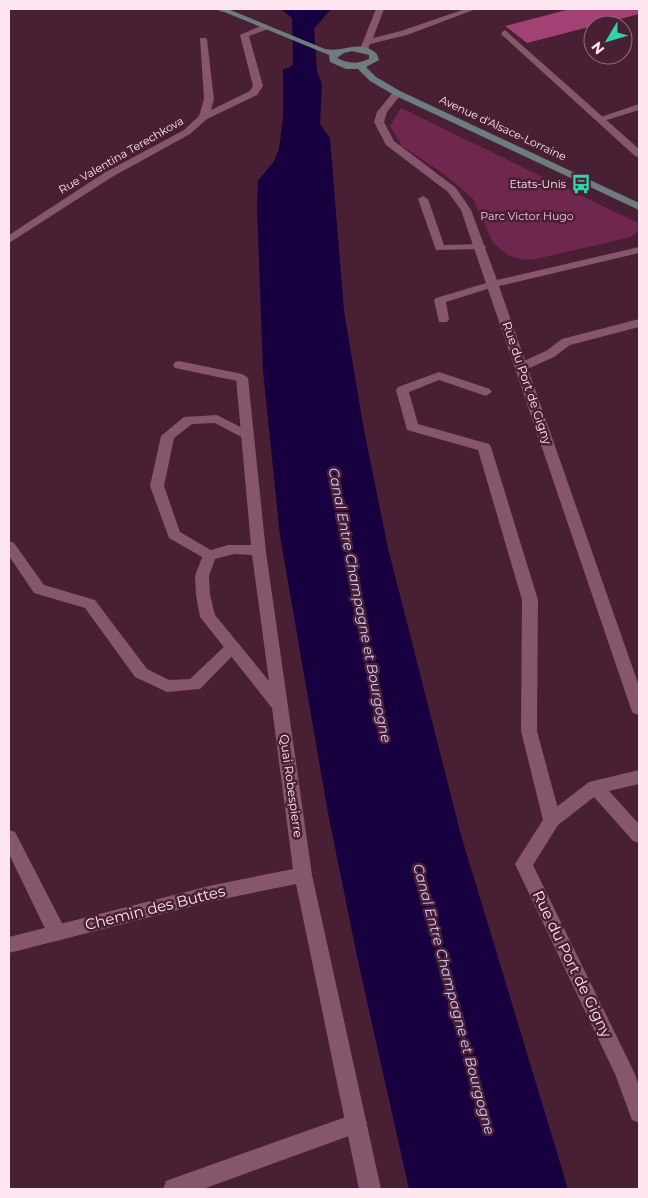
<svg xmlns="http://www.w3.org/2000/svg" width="648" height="1198" font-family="Montserrat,sans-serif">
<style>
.green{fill:#6f274e}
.forest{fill:#a14174}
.water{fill:#180040}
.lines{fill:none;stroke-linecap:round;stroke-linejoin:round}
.lane{fill:#86566d;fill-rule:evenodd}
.street{fill:#86566d;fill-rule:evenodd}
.secondary{fill:#6c7c7f;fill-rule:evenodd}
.labels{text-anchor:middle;stroke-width:5;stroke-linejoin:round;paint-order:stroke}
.far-street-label{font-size:11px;fill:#fde6f0;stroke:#491f34}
.far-poi-label{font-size:11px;fill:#fde6f0;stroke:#491f34;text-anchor:end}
.far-park-label{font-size:11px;fill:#fac4dc;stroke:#491f34}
.street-label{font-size:12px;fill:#fde6f0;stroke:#491f34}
.water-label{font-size:14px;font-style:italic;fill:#d1cbfc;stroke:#491f34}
.near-street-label{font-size:15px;fill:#fde6f0;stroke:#491f34}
</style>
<rect width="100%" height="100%" fill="#491f34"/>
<path class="green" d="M401,108l237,115v8l-7,6 -95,22 -13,1 -15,-5 -15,-12 -20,-44 -29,-25 -42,-28 -12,-20z"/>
<path class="forest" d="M570,9h69v5l-112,29 -22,-17z"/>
<path class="water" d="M281,9h50l-17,20 3,42 5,13 -2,40 10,14 14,173 20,119 24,118 73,287 107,354h-159l-51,-228 -30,-148 -48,-277 -17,-165 -6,-165 1,-25 16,-20 5,-12 4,-32v-48l6,-1 4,-4 -1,-46z"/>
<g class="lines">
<path class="lane" d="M639,104v6l-39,12 -5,-3z
M423,196l5,3 16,46 36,-1 4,1 2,2 -2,2 -48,1 -18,-51z
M493,281l4,1 2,2 -2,2 -51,16 3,17 -2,3h-8l-5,-22 2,-2z
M639,319v8l-69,18 -16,12 -29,13 -4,1 -6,-4 2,-3 29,-13 16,-12z
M179,361l63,13 6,4 -6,4 -67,-14 -2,-3 2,-3z
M439,372l51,17 2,3 -6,4 -47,-16 -30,12 9,32 71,20 2,3 47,153 -1,131 24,89 -3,5 -6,2 -6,-2 -3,-5 -22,-89 1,-131 -44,-150 -71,-20 -11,-40 2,-3z
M217,415l35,18 2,3 -7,4 -32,-17 -23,1 -18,14 -10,48 16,46 34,20 2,4 -2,4 -5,1 -40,-23 -19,-52 11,-50 23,-19z
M9,541l5,2 30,42 51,15 52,69 22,11 21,-1 38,-36 5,-2 5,2 3,4 -41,42 -33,3 -32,-15 -50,-69 -51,-15 -25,-37z
M9,830l6,2 49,95 2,6 -2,6 -7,2 -7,-2 -41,-85z
M357,1113l7,3 3,7 -3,7 -7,3 -154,56h-40l3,-8 8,-3z"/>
<path class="street" d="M217,9h9l-4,3z
M376,9h8l-11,29 28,-7 64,-22h11l-69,26 -37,9 -3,7h-6l-1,-2z
M265,24l4,3 -1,2 -19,7 14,50 -6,9 -50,24 -17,15 -78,43 -103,66v-8l95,-62 80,-43 15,-14 5,-17 -4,-61h6l1,2 7,59 -3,11 39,-19 3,-5 -13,-51z
M505,30l134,119v8l-4,-1 -133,-121 -1,-2z
M397,90l5,3 -15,19 -3,10 10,19 62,47 15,22 26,70 142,-33v6l-140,33 140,400v29l-6,-2 -2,-4 -170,-499 -13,-18 -62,-47 -12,-23 3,-10 17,-21z
M242,374l6,4 18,174 46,323 69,314h-22l-63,-305 -83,17 -204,52v-16l204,-52 80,-16 -21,-161 -72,-91 -4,-22 -1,-19 9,-24 24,-7h23l-15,-167zM234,554l18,1 17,126 -54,-66 -5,-20 -1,-19 6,-17z
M639,770v14l-30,7 30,33v19l-6,-2 -39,-44 -36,28 -25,40 101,207 5,14v37l-7,-3 -17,-46 -100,-210 31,-49 43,-33z"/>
<path class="secondary" d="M217,9h11l97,40c18,4 35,-11 52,5l2,6 -13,7 10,10 24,14 239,112v7l-245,-115 -24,-14 -12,-12h-12l-16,-7 -1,-7zM352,51l17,4v4c-12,5 -20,5 -32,-1l7,-5z"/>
</g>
<defs>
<symbol id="bus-bare" viewBox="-9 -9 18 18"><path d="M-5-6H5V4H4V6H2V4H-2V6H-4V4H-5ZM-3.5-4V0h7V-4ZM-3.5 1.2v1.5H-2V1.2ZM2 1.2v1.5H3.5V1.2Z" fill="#30d4aa" stroke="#491f34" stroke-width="2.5" paint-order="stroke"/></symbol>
</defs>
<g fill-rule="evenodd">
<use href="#bus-bare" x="567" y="170" width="28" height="28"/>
</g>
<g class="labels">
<g class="far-street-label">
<text transform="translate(503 128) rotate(25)" y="4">Avenue d'Alsace-Lorraine</text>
<text transform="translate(121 155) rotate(-30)" y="4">Rue Valentina Terechkova</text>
</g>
<g class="far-poi-label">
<text x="566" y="188">Etats-Unis</text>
</g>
<g class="far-park-label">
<text x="527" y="220">Parc Victor Hugo</text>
</g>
<g class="street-label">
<text transform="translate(527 383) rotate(71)" y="4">Rue du Port de Gigny</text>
<text transform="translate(291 786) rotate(82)" y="4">Quai Robespierre</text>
</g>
<g class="water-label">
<text transform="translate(360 605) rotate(79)" y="5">Canal Entre Champagne et Bourgogne</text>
<text transform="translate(454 999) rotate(75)" y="5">Canal Entre Champagne et Bourgogne</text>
</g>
<g class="near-street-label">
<text transform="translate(155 908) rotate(-14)" y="5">Chemin des Buttes</text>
<text transform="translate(572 964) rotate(64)" y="5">Rue du Port de Gigny</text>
</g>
</g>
<rect width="648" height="1198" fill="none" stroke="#fde6f0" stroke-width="20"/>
<g transform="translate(608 40) rotate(232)"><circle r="24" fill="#491f34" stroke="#916f7f"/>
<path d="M0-4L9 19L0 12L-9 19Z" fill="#30d4aa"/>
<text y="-8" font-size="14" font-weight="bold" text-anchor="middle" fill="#fde6f0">N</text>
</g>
</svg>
